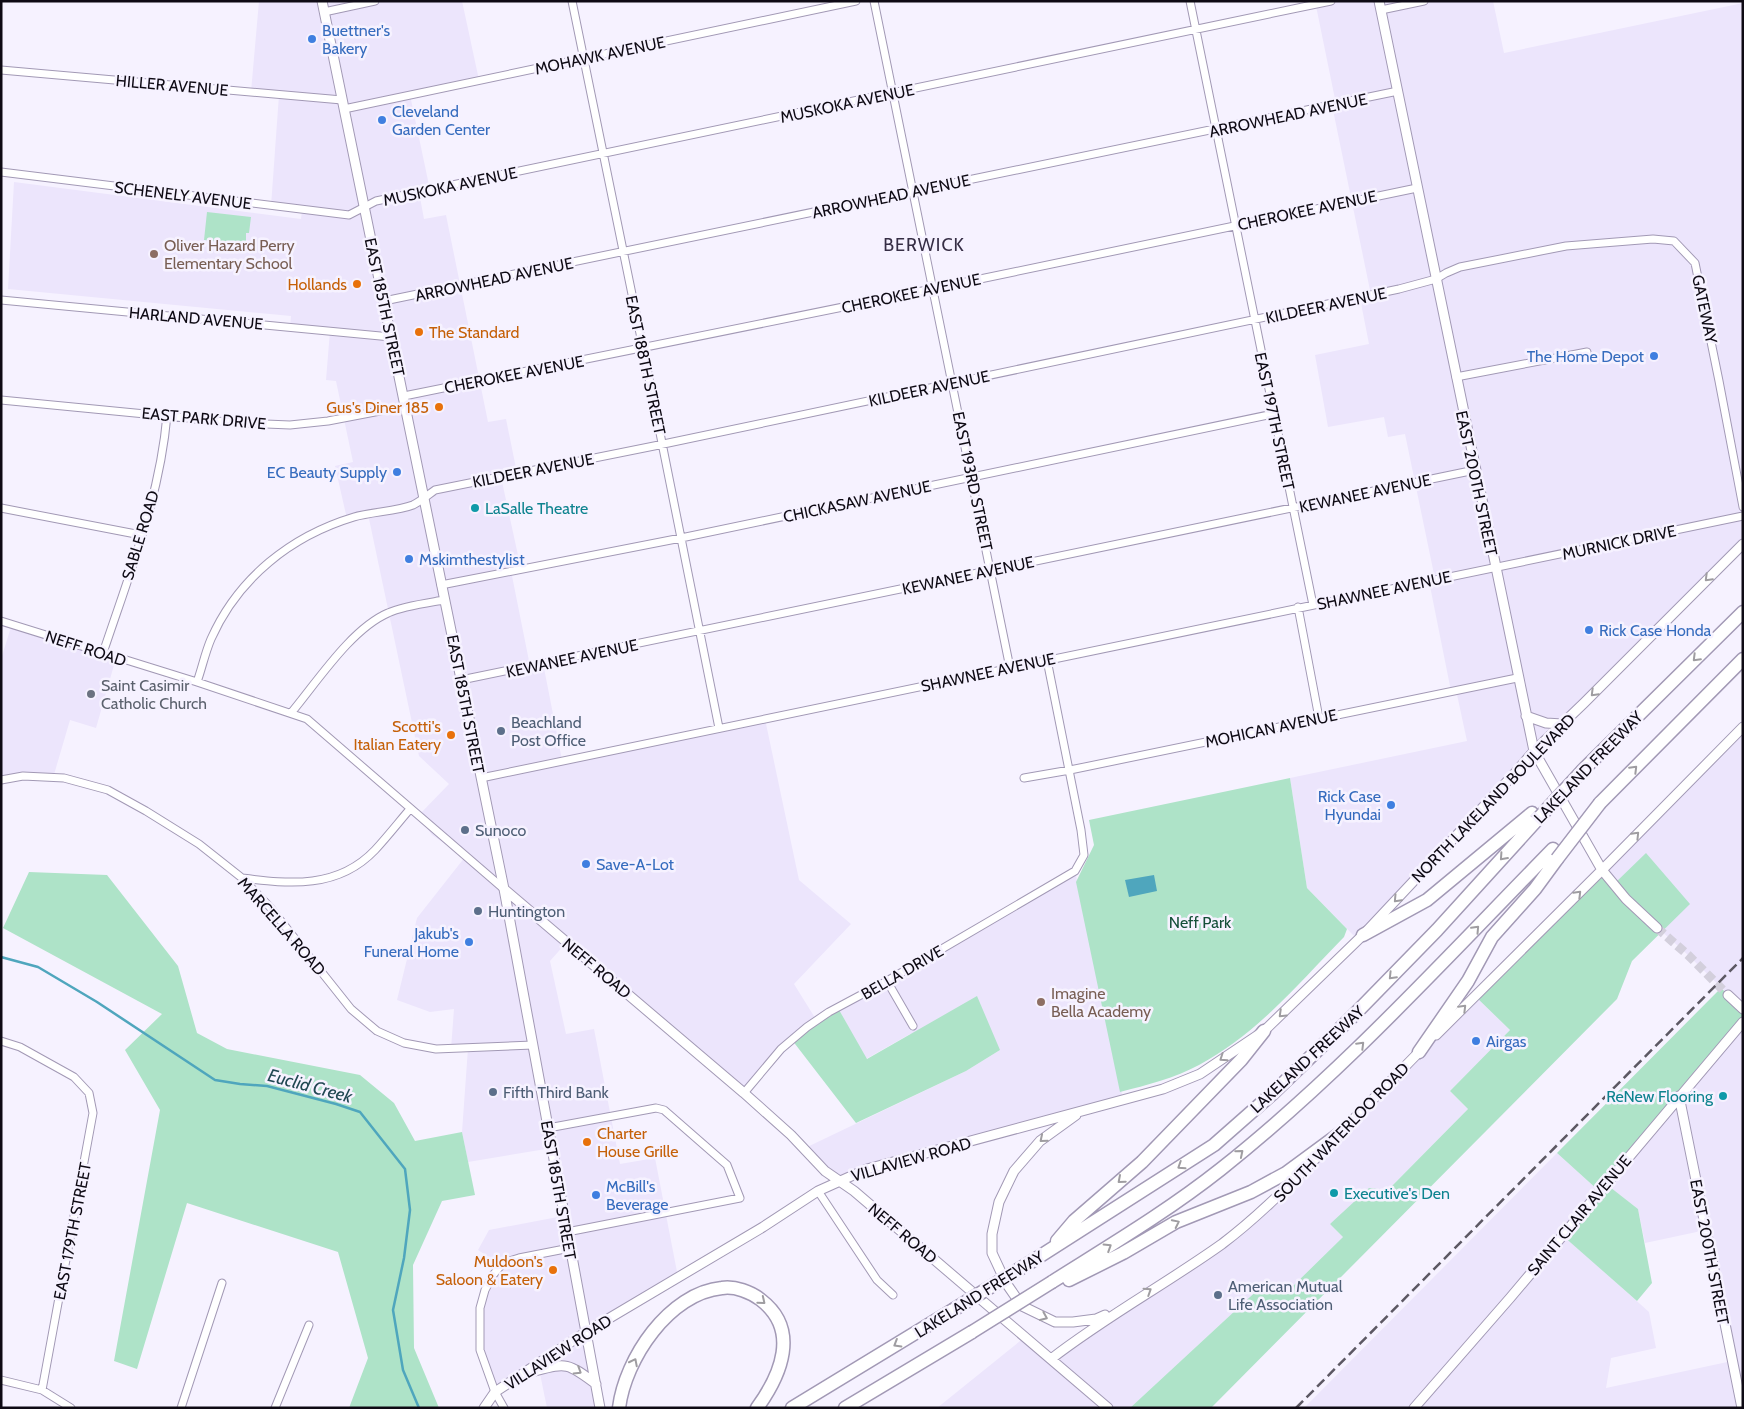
<svg xmlns="http://www.w3.org/2000/svg" width="1744" height="1409" font-family="Cabin,sans-serif">
<style>
.built{fill:#ece5fc}
.green{fill:#aee3c8}
.water{fill:#4fa6bd}
.lines{fill:none;stroke-linecap:round;stroke-linejoin:round}
.stream{stroke:#4fa6bd;stroke-width:2.5}
.tertiary-tunnel{stroke:#d3cfdc;stroke-width:9;stroke-dasharray:9 4.5;stroke-linecap:butt}
.minor-casing{stroke:#a299b5;stroke-width:9}
.tertiary-casing{stroke:#a299b5;stroke-width:11}
.motorway-casing{stroke:#a299b5;stroke-width:15}
.minor{stroke:#fff;stroke-width:7}
.tertiary{stroke:#fff;stroke-width:9}
.motorway{stroke:#fff;stroke-width:12}
.rail{stroke:#5c5863;stroke-width:2.5;stroke-dasharray:10 5;stroke-linecap:butt}
.motorway-bridge-casing{stroke:#a299b5;stroke-width:15;stroke-linecap:butt}
.motorway-bridge{stroke:#fff;stroke-width:12}
.oneway{stroke:#9f9da1}
.shop-dot{fill:#3f7fe0;stroke:#f6f2ff;stroke-width:2}
.education-dot{fill:#8d6e63;stroke:#f6f2ff;stroke-width:2}
.food-dot{fill:#e8710a;stroke:#f6f2ff;stroke-width:2}
.culture-dot{fill:#0f9aa8;stroke:#f6f2ff;stroke-width:2}
.worship-dot{fill:#6b7280;stroke:#f6f2ff;stroke-width:2}
.service-dot{fill:#5c6f8a;stroke:#f6f2ff;stroke-width:2}
.labels{text-anchor:middle;stroke-width:5;stroke-linejoin:round;paint-order:stroke}
.shop-label{font-size:16px;fill:#366cbe;stroke:#f6f2ff;text-anchor:start}
.street-label{font-size:16px;fill:#0e0a14;stroke:#f6f2ff}
.education-label{font-size:16px;fill:#785e54;stroke:#f6f2ff;text-anchor:start}
.food-label{font-size:16px;fill:#c56008;stroke:#f6f2ff;text-anchor:end}
.culture-label{font-size:16px;fill:#0d838f;stroke:#f6f2ff;text-anchor:start}
.worship-label{font-size:16px;fill:#5b616d;stroke:#f6f2ff;text-anchor:start}
.service-label{font-size:16px;fill:#4e5e75;stroke:#f6f2ff;text-anchor:start}
.park-label{font-size:16px;fill:#144f38;stroke:#f6f2ff}
.neighbourhood-label{font-size:18px;letter-spacing:1px;fill:#362e45;stroke:#f6f2ff}
.water-label{font-size:18px;font-style:italic;fill:#214853;stroke:#f6f2ff}
</style>
<rect width="100%" height="100%" fill="#f6f2ff"/>
<path class="built" d="M259,1h203l17,79 -69,15 20,95 -11,2 5,27 22,-4 42,207 18,-3 11,54 -16,4 20,92 -10,2 19,95 13,-3 19,97 203,-41 34,161 52,44 -57,60 23,37 -36,28 -37,44 -178,-150 -16,18 16,73 28,-5 26,135 35,-6 23,119 -92,55 14,76h-53l-9,-44 -43,28 -15,-42v-42l21,-43 -23,-15 11,-20 74,-14 -11,-68 -84,14 -6,-30 6,-84 -17,1 3,-40 -24,3 -33,-12 20,-82 48,-61 -33,-22 -14,-19 31,-32 -30,-28 -51,-242 -21,5 -12,-53 18,-4 -17,-81 -10,-1 4,-49 -40,-4 1,-11 -283,-27 6,-107 287,37 1,-9 -31,-4 8,-111 -28,-3z
M1315,1h178l11,52 239,-50v541l-159,159 -226,237 -51,-52 -17,-110 177,-37 -11,-51 -5,1 -22,-110 6,-2 -30,-145 -17,3 -4,-20 -56,10 -13,-72 54,-11 -9,-46 11,-3 -39,-190 4,-1z
M12,624l104,34 -20,70 -26,-8 -17,58 -52,2v-121z
M1743,727v282l-55,-54 -39,-35 -47,-50z
M1075,871l48,228 -285,82 -35,-32 163,-78 34,-21 -90,-16 -44,25 -28,-51z
M1475,996l35,34 -60,61 18,18 -80,81 -58,34 13,13 -49,48 -30,-1 -134,124h-193l88,-71 26,22 171,-116 50,-41z
M1743,1022v386h-439l253,-255 42,38 -36,44 86,77 7,36 -45,10 -5,30 126,-27 -26,-131 -61,13 -7,-34 -33,-25z"/>
<path class="green" d="M207,212l44,5 -2,16h-3v12l-42,-5z
M1290,778l17,110 40,41 -3,8c-45,46 -87,97 -145,128 -24,13 -52,20 -79,27l-44,-210 18,-37 -5,-25z
M1646,853l44,51 -58,57 -15,38 -406,409h-81l134,-124 30,1 49,-48 -13,-13 39,-36 19,2 80,-81 -18,-18 60,-61 -35,-34 127,-126 12,14z
M29,872l78,3 71,91 19,67 30,16 133,26 34,28 21,38 47,-9 13,63 -33,6 -29,64 1,83 25,60h-90l19,-50 -30,-106 -151,-49 -50,166 -23,-8 46,-251 -35,-60 37,-36 -159,-86z
M1721,988l22,21v13l-137,162 32,25 14,74 -15,18 -75,-66 37,-44 -42,-38z
M977,996l23,54 -34,21 -110,52 -64,-83 46,-32 29,51z"/>
<path class="water" d="M1154,875l3,16 -28,6 -4,-17z"/>
<g class="lines">
<path class="stream" d="M1,957l37,10 59,35 118,78 25,4 27,2 69,18 24,8 45,57 5,41 -6,48 -11,52 10,60 16,38"/>
<path class="tertiary-tunnel" d="M1657,928l31,27 40,40"/>
<defs>
<path id="minor" d="M572,1l71,347 76,380
M874,1l136,667
M1190,1l123,604
M1381,10l43,-9
M324,12l51,-11
M1,70l341,30
M344,109l512,-108
M1,172l348,43 27,-14 43,-9 912,-191
M1,300l390,37
M384,301l1014,-210
M1456,377l131,-25
M404,396l528,-107 485,-101
M1,400l237,23 52,2 38,-4 78,-15
M1,508l140,27
M441,585l240,-47 592,-124
M1298,607l21,111
M1,621l196,61 110,37 197,170
M103,653c26,-78 57,-156 64,-238
M461,680l1014,-210
M197,682c5,-14 8,-29 14,-43 27,-61 80,-103 143,-122 17,-5 44,-6 59,-12 8,-4 15,-10 22,-15l219,-44 745,-157 37,-10 10,-6 14,-6 106,-21 87,-7 21,2 21,22 24,118 24,126
M291,713c26,-31 60,-84 97,-100 15,-7 39,-10 56,-13
M481,778l1262,-262
M1024,778l46,-8 447,-92
M1,780l22,-4 41,2 44,12 38,21 53,33 43,34 27,28 82,103 26,22 27,12 32,6 97,-4
M242,878c48,6 96,11 133,-28 12,-13 23,-27 35,-41
M887,981l26,45
M1,1041l19,6 54,30 15,16 4,20 -51,277
M744,1093l37,-44 26,-22 22,-15 58,-31 188,-110 9,-16 -3,-25 -34,-170
M548,1128l108,-20 8,2 63,55 13,33 -173,34
M818,1191l59,89 16,15
M1,1380l41,10 29,18
M181,1408l41,-125
M275,1408l34,-83
M504,1408l-9,-16 -15,-42v-42l5,-18 8,-15 10,-12 16,-5 51,-10"/>
<path id="tertiary" d="M322,1l182,888 96,519
M1379,1l155,750 68,119 24,29 31,29
M1526,716l20,7 16,1
M504,889l240,204 47,42 34,36 29,20 254,217
M1728,995l15,14
M1436,1035l166,-165 141,-143
M1679,1096l63,312
M1076,1115l-36,26 -26,30 -15,31 -7,32v19l14,30 16,23 33,16h18l23,-3 9,-4
M1336,1137l87,-89
M1051,1359c54,-42 115,-75 171,-115 36,-27 67,-59 98,-90
M531,1372c35,-9 35,-11 65,12
M484,1408l11,-16 91,-60 177,-105 55,-36 49,-22 296,-80 37,-15 64,-43 99,-96 152,-162 19,-22 50,-48 159,-159
M1414,1408l96,-110 233,-276"/>
<path id="motorway" d="M1583,770l160,-158
M1600,803l143,-144
M1363,935l64,-35 105,-87
M1419,1052l49,-71 24,-44 43,-48 22,-30
M1057,1241l17,-20 68,-59 99,-102 23,-29
M1034,1260l180,-115 59,-52 80,-77 84,-86 99,-109
M1069,1280l54,-27 53,-31 75,-30 35,-19 53,-39
M1052,1282c57,-36 116,-71 169,-113 121,-96 224,-210 332,-320
M619,1408c6,-49 50,-115 103,-120 13,-2 29,4 39,12 39,30 20,75 -4,108
M792,1408l161,-98
M845,1408l127,-76"/>
</defs>
<use href="#minor" class="minor-casing"/>
<use href="#tertiary" class="tertiary-casing"/>
<use href="#motorway" class="motorway-casing"/>
<use href="#minor" class="minor"/>
<use href="#tertiary" class="tertiary"/>
<use href="#motorway" class="motorway"/>
<path class="rail" d="M1296,1408l447,-450"/>
<defs>
<path id="motorway-bridge" d="M1536,821l47,-51
M1557,859l43,-56
M953,1310l81,-50
M972,1332l80,-50"/>
</defs>
<use href="#motorway-bridge" class="motorway-bridge-casing"/>
<use href="#motorway-bridge" class="motorway-bridge"/>
</g>
<defs><path id="oneway-chevron" d="M-2-3.5L2.5 0L-2 3.5" fill="none" stroke-width="1.6" stroke-linecap="round" stroke-linejoin="round" transform="scale(1.25)"/></defs>
<g class="oneway">
<use href="#oneway-chevron" transform="translate(1708 578) rotate(135)"/>
<use href="#oneway-chevron" transform="translate(1696 658) rotate(135)"/>
<use href="#oneway-chevron" transform="translate(1594 693) rotate(135)"/>
<use href="#oneway-chevron" transform="translate(1634 769) rotate(-45)"/>
<use href="#oneway-chevron" transform="translate(1636 835) rotate(-46)"/>
<use href="#oneway-chevron" transform="translate(1503 857) rotate(132)"/>
<use href="#oneway-chevron" transform="translate(1578 894) rotate(-45)"/>
<use href="#oneway-chevron" transform="translate(1397 899) rotate(133)"/>
<use href="#oneway-chevron" transform="translate(1476 929) rotate(-47)"/>
<use href="#oneway-chevron" transform="translate(1392 976) rotate(134)"/>
<use href="#oneway-chevron" transform="translate(1463 1008) rotate(-45)"/>
<use href="#oneway-chevron" transform="translate(1282 1014) rotate(136)"/>
<use href="#oneway-chevron" transform="translate(1361 1045) rotate(-45)"/>
<use href="#oneway-chevron" transform="translate(1223 1058) rotate(146)"/>
<use href="#oneway-chevron" transform="translate(1043 1139) rotate(140)"/>
<use href="#oneway-chevron" transform="translate(1240 1153) rotate(-40)"/>
<use href="#oneway-chevron" transform="translate(1181 1166) rotate(147)"/>
<use href="#oneway-chevron" transform="translate(1121 1180) rotate(139)"/>
<use href="#oneway-chevron" transform="translate(1176 1223) rotate(-26)"/>
<use href="#oneway-chevron" transform="translate(1108 1247) rotate(-32)"/>
<use href="#oneway-chevron" transform="translate(1148 1291) rotate(-33)"/>
<use href="#oneway-chevron" transform="translate(762 1301) rotate(39)"/>
<use href="#oneway-chevron" transform="translate(1044 1317) rotate(23)"/>
<use href="#oneway-chevron" transform="translate(897 1344) rotate(149)"/>
<use href="#oneway-chevron" transform="translate(634 1362) rotate(-63)"/>
<use href="#oneway-chevron" transform="translate(578 1371) rotate(32)"/>
</g>
<g class="shop-dot">
<circle cx="312" cy="39" r="5"/>
<circle cx="382" cy="120" r="5"/>
<circle cx="1654" cy="356" r="5"/>
<circle cx="397" cy="472" r="5"/>
<circle cx="409" cy="559" r="5"/>
<circle cx="1589" cy="630" r="5"/>
<circle cx="1391" cy="805" r="5"/>
<circle cx="586" cy="864" r="5"/>
<circle cx="469" cy="942" r="5"/>
<circle cx="1476" cy="1041" r="5"/>
<circle cx="596" cy="1195" r="5"/>
</g>
<g class="education-dot">
<circle cx="154" cy="254" r="5"/>
<circle cx="1041" cy="1002" r="5"/>
</g>
<g class="food-dot">
<circle cx="357" cy="284" r="5"/>
<circle cx="419" cy="332" r="5"/>
<circle cx="439" cy="407" r="5"/>
<circle cx="451" cy="735" r="5"/>
<circle cx="587" cy="1142" r="5"/>
<circle cx="553" cy="1270" r="5"/>
</g>
<g class="culture-dot">
<circle cx="475" cy="508" r="5"/>
<circle cx="1723" cy="1096" r="5"/>
<circle cx="1334" cy="1193" r="5"/>
</g>
<circle class="worship-dot" cx="91" cy="694" r="5"/>
<g class="service-dot">
<circle cx="501" cy="731" r="5"/>
<circle cx="465" cy="830" r="5"/>
<circle cx="478" cy="911" r="5"/>
<circle cx="493" cy="1092" r="5"/>
<circle cx="1218" cy="1295" r="5"/>
</g>
<g class="labels">
<g class="shop-label">
<text x="322" y="36">Buettner's<tspan x="322" dy="18">Bakery</tspan></text>
<text x="392" y="117">Cleveland<tspan x="392" dy="18">Garden Center</tspan></text>
<text x="1644" y="362" text-anchor="end">The Home Depot</text>
<text x="387" y="478" text-anchor="end">EC Beauty Supply</text>
<text x="419" y="565">Mskimthestylist</text>
<text x="1599" y="636">Rick Case Honda</text>
<text x="1381" y="802" text-anchor="end">Rick Case<tspan x="1381" dy="18">Hyundai</tspan></text>
<text x="596" y="870">Save-A-Lot</text>
<text x="459" y="939" text-anchor="end">Jakub's<tspan x="459" dy="18">Funeral Home</tspan></text>
<text x="1486" y="1047">Airgas</text>
<text x="606" y="1192">McBill's<tspan x="606" dy="18">Beverage</tspan></text>
</g>
<g class="street-label">
<text transform="translate(600 55) rotate(-12)" y="6">MOHAWK AVENUE</text>
<text transform="translate(172 85) rotate(5)" y="6">HILLER AVENUE</text>
<text transform="translate(847 103) rotate(-12)" y="6">MUSKOKA AVENUE</text>
<text transform="translate(1288 115) rotate(-12)" y="6">ARROWHEAD AVENUE</text>
<text transform="translate(450 186) rotate(-12)" y="6">MUSKOKA AVENUE</text>
<text transform="translate(183 195) rotate(7)" y="6">SCHENELY AVENUE</text>
<text transform="translate(891 196) rotate(-12)" y="6">ARROWHEAD AVENUE</text>
<text transform="translate(1307 210) rotate(-12)" y="6">CHEROKEE AVENUE</text>
<text transform="translate(494 279) rotate(-12)" y="6">ARROWHEAD AVENUE</text>
<text transform="translate(911 293) rotate(-12)" y="6">CHEROKEE AVENUE</text>
<text transform="translate(1326 305) rotate(-12)" y="6">KILDEER AVENUE</text>
<text transform="translate(385 307) rotate(78)" y="6">EAST 185TH STREET</text>
<text transform="translate(1705 309) rotate(78)" y="6">GATEWAY</text>
<text transform="translate(196 318) rotate(5)" y="6">HARLAND AVENUE</text>
<text transform="translate(646 365) rotate(78)" y="6">EAST 188TH STREET</text>
<text transform="translate(514 374) rotate(-11)" y="6">CHEROKEE AVENUE</text>
<text transform="translate(929 388) rotate(-12)" y="6">KILDEER AVENUE</text>
<text transform="translate(204 418) rotate(5)" y="6">EAST PARK DRIVE</text>
<text transform="translate(1275 421) rotate(78)" y="6">EAST 197TH STREET</text>
<text transform="translate(533 470) rotate(-11)" y="6">KILDEER AVENUE</text>
<text transform="translate(973 481) rotate(78)" y="6">EAST 193RD STREET</text>
<text transform="translate(1477 483) rotate(78)" y="6">EAST 200TH STREET</text>
<text transform="translate(1365 493) rotate(-12)" y="6">KEWANEE AVENUE</text>
<text transform="translate(857 501) rotate(-12)" y="6">CHICKASAW AVENUE</text>
<text transform="translate(140 535) rotate(-73)" y="6">SABLE ROAD</text>
<text transform="translate(1619 542) rotate(-12)" y="6">MURNICK DRIVE</text>
<text transform="translate(968 575) rotate(-12)" y="6">KEWANEE AVENUE</text>
<text transform="translate(1384 590) rotate(-12)" y="6">SHAWNEE AVENUE</text>
<text transform="translate(86 648) rotate(18)" y="6">NEFF ROAD</text>
<text transform="translate(572 658) rotate(-12)" y="6">KEWANEE AVENUE</text>
<text transform="translate(988 672) rotate(-12)" y="6">SHAWNEE AVENUE</text>
<text transform="translate(466 704) rotate(79)" y="6">EAST 185TH STREET</text>
<text transform="translate(1271 728) rotate(-12)" y="6">MOHICAN AVENUE</text>
<text transform="translate(1588 767) rotate(-46)" y="6">LAKELAND FREEWAY</text>
<text transform="translate(1493 798) rotate(-46)" y="6">NORTH LAKELAND BOULEVARD</text>
<text transform="translate(282 926) rotate(49)" y="6">MARCELLA ROAD</text>
<text transform="translate(597 968) rotate(40)" y="6">NEFF ROAD</text>
<text transform="translate(902 972) rotate(-30)" y="6">BELLA DRIVE</text>
<text transform="translate(1307 1059) rotate(-43)" y="6">LAKELAND FREEWAY</text>
<text transform="translate(1341 1132) rotate(-46)" y="6">SOUTH WATERLOO ROAD</text>
<text transform="translate(911 1159) rotate(-16)" y="6">VILLAVIEW ROAD</text>
<text transform="translate(559 1190) rotate(80)" y="6">EAST 185TH STREET</text>
<text transform="translate(1579 1215) rotate(-50)" y="6">SAINT CLAIR AVENUE</text>
<text transform="translate(72 1231) rotate(-79)" y="6">EAST 179TH STREET</text>
<text transform="translate(903 1233) rotate(40)" y="6">NEFF ROAD</text>
<text transform="translate(1710 1252) rotate(79)" y="6">EAST 200TH STREET</text>
<text transform="translate(979 1294) rotate(-32)" y="6">LAKELAND FREEWAY</text>
<text transform="translate(558 1352) rotate(-33)" y="6">VILLAVIEW ROAD</text>
</g>
<g class="education-label">
<text x="164" y="251">Oliver Hazard Perry<tspan x="164" dy="18">Elementary School</tspan></text>
<text x="1051" y="999">Imagine<tspan x="1051" dy="18">Bella Academy</tspan></text>
</g>
<g class="food-label">
<text x="347" y="290">Hollands</text>
<text x="429" y="338" text-anchor="start">The Standard</text>
<text x="429" y="413">Gus's Diner 185</text>
<text x="441" y="732">Scotti's<tspan x="441" dy="18">Italian Eatery</tspan></text>
<text x="597" y="1139" text-anchor="start">Charter<tspan x="597" dy="18">House Grille</tspan></text>
<text x="543" y="1267">Muldoon's<tspan x="543" dy="18">Saloon &amp; Eatery</tspan></text>
</g>
<g class="culture-label">
<text x="485" y="514">LaSalle Theatre</text>
<text x="1713" y="1102" text-anchor="end">ReNew Flooring</text>
<text x="1344" y="1199">Executive's Den</text>
</g>
<g class="worship-label">
<text x="101" y="691">Saint Casimir<tspan x="101" dy="18">Catholic Church</tspan></text>
</g>
<g class="service-label">
<text x="511" y="728">Beachland<tspan x="511" dy="18">Post Office</tspan></text>
<text x="475" y="836">Sunoco</text>
<text x="488" y="917">Huntington</text>
<text x="503" y="1098">Fifth Third Bank</text>
<text x="1228" y="1292">American Mutual<tspan x="1228" dy="18">Life Association</tspan></text>
</g>
<g class="park-label">
<text x="1200" y="928">Neff Park</text>
</g>
<g class="neighbourhood-label">
<text x="924" y="251">BERWICK</text>
</g>
<g class="water-label">
<text transform="translate(310 1086) rotate(15)" y="6">Euclid Creek</text>
</g>
</g>
<rect width="1744" height="1409" fill="none" stroke="#0e0a14" stroke-width="5"/>
</svg>
